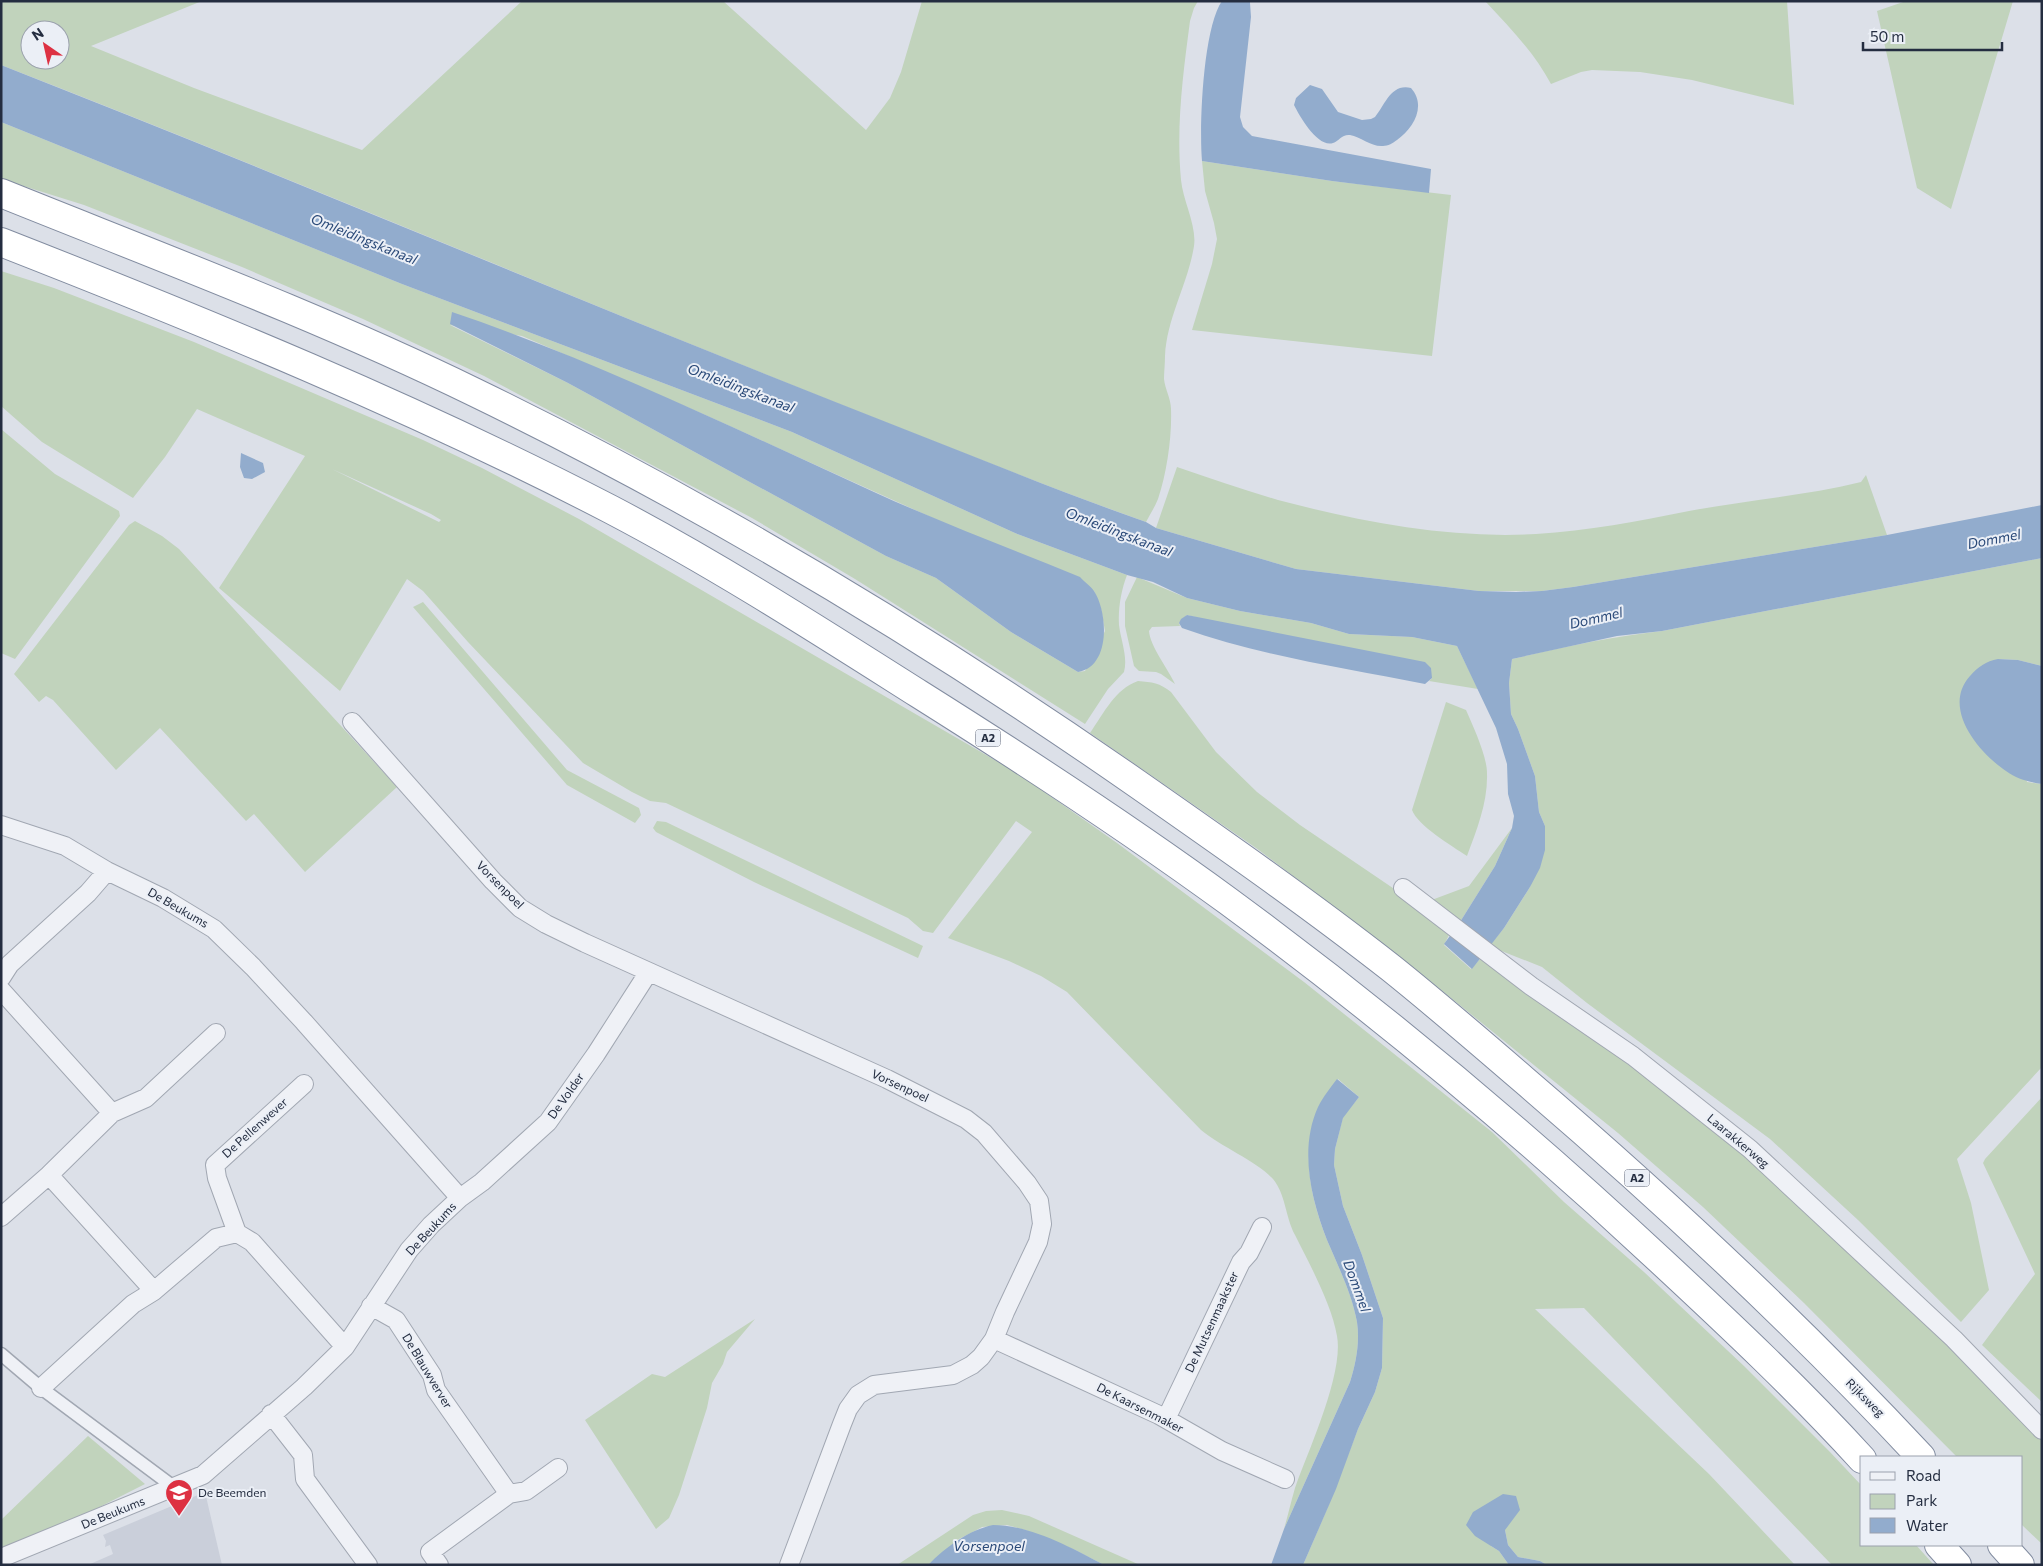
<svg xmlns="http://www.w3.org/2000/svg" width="2043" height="1566" font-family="Commissioner,sans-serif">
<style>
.built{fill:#cacfda}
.green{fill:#c1d3bc;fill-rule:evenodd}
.water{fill:#92accd}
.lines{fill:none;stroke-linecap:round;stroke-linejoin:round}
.pedestrian-casing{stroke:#a1a7b2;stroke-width:15}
.minor-casing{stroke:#a1a7b2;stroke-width:20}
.motorway-casing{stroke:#828ca0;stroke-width:30}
.pedestrian{stroke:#eff1f6;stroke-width:12}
.minor{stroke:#eff1f6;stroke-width:18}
.motorway{stroke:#fff;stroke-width:28}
.labels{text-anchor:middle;stroke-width:4;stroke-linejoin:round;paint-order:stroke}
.shield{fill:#ebeff6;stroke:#606777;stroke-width:1}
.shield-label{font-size:11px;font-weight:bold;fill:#242d40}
.street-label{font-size:12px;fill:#242d40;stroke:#ebeff6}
.poi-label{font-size:12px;fill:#242d40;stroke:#ebeff6;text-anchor:start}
.water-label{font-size:14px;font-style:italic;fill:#2a4978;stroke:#ebeff6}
</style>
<rect width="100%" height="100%" fill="#dce0e8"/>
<path class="built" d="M205,1492l17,73h-134l25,-11 -3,-9 -5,2 1,-6 -3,-6z"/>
<path class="green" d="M1,1h201l-111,45 103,42 168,62 160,-149h201l143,129 24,-32 11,-26 21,-71h276l-4,7 -4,13c-7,53 -14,105 -9,159 2,21 16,46 13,66 -6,38 -27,71 -29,110 0,8 -1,16 -1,23 1,10 7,20 7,30 1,28 -4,63 -13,90 -3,8 -8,15 -12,23l-47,-17c-369,-139 -730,-297 -1098,-440zM30,30h30v30h-30z
M1485,1h302l7,104 -102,-25 -52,-8 -48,-2 -11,2 -30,12c-17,-32 -41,-56 -66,-83z
M1906,1h107l-62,208 -34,-21 -40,-177z
M1,122l401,162 390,148 223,101 112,42c-6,16 -9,33 -8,50 2,16 9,32 5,47l-16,17 -23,35 -230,-145 -103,-61 -268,-142 -121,-57 -121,-52 -158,-62 -83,-26zM450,325l72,11 181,78 391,177 7,18 4,22 -20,40 -7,1 -67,-40 -75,-54 -50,-22 -318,-173z
M1202,161l130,20 119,14 -19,161 -240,-26 20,-66 5,-25 -3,-16 -9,-32z
M1,271l53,17 140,54 229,98 59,28 97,51 440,255 98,69 187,139 188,150 72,70 80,70 100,94 86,86 32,34v59h54l18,20h-102l-248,-257 -49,1 174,165 86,91h-248l-7,-4 -22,-4 -10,-12 -3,-15 -14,16 8,5 10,14h-206l24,-56 31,-80 17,-37 7,-24 1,-50 -21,-63 -19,-49 -9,-41 1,-16 8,-32 16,-20 -21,-18c-41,50 -33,105 -11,161 11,26 25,54 30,82 3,20 -1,41 -7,60l-66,147c4,-14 7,-27 11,-41 13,-37 49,-114 42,-152 -5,-31 -28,-73 -42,-101 -10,-19 -9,-40 -22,-56 -16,-18 -52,-32 -72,-49l-134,-138 -26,-16 -32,-15 -61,-23 84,-106 -16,-11 -83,112 -10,-2 -15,-13 -242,-115 -16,-2 -18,-9 -49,-29 -115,-121 -45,-51 -16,-12 -67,112 -121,-103 86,-132 -108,-47 -32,48 -32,41 -91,-56 -41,-36zM332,469l99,45 10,6 -2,2z
M1,429l54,45 64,37 1,5 -105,143 -14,-6z
M1177,467c33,11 67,23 101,33 83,22 172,39 258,34 52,-3 102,-13 153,-23 57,-11 115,-15 172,-29l5,-7 21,60 -314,52 -31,4h-63l-183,-22 -140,-41z
M135,521l27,15 17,13 218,238 -92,85 -51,-58 -8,7 -86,-93 -44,42 -63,-70 -7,-4 -7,6 -25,-28 115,-149z
M2042,558v108l-24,-6 -20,-1 29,123 15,2v283l-85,92 14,44 18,87 -28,32 -103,-102 -88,-81 -183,-136 -45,-36 -53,-21 15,-18 26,-41 15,-61 -6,-14 -4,-36 -17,-47 -7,-15 -2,-31 3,-24c50,-12 99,-22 150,-28z
M1137,577l50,21 53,13 71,12 38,11 63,3 45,9 21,43 -49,-8 3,-3 -245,-63 -8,8 1,3 -28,1 -3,4c1,15 19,38 26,53l-14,-10 -5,-2 -17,-1 -5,-5 -9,-40v-24z
M423,602l144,168 72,38 2,7 -6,8 -68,-38 -154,-178z
M1138,681c14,1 22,2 33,11l45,60 41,40 43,33 112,76 37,34 -5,10 27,24 9,-10 97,64 176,137 218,206 71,74v104l-20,-19v-68h-65l-153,-154 -101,-96 -85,-74 -219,-177 -143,-108 -166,-115c14,-20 25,-44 48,-52z
M1446,702l20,8c7,16 21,46 21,63 1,29 -10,56 -20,83 -15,-10 -49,-30 -55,-46z
M657,821l9,1 257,124 -5,12 -164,-76 -98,-50 -3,-4z
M1512,828l-17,38 -35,56 -31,-21 40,-15z
M2042,1097v305l-60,-57 53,-71 -52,-111 2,-4z
M755,1319l-28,33 -4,12 -11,19 -5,25 -28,87 -10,23 -13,11 -71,-109 67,-46 13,3z
M88,1436l57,48 -73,37 -71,29v-30z
M1002,1510l27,6 111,49h-36l-29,-15 -50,-20 -18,-5 -25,2 -9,5 -14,7 -31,26h-31l76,-50 13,-4z"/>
<path class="water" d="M1222,1h28v2l1,14 -11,100 3,10 9,9 179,33 -2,24 -97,-12 -130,-20c-3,-34 1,-133 20,-160z
M1,65c304,119 604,247 908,366 79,31 157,63 237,91l10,6 140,41 183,22 37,1 26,-1 31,-4 314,-52 155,-30v53l-380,73 -45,5 -105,23 -3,24 2,31 7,15 17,47 4,36 6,14v24l-5,18 -10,19 -26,41 -32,41 -28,-25 16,-22 35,-56 17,-38 2,-12 -6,-22 -1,-30 -11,-36 -39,-82 -45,-9 -63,-3 -38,-11 -71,-12 -53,-13 -34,-16 -26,-7 -112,-42 -223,-101 -390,-148 -401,-162z
M1310,85l12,4 16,23 24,8 9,-1 4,-2c10,-12 16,-34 36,-29 16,18 2,41 -14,52 -4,3 -9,6 -14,6 -12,1 -22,-9 -33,-11 -8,-1 -11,6 -17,8 -15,5 -33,-26 -39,-38l2,-7z
M452,312c145,49 283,117 422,180 68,31 138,57 206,85 4,5 11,9 14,14 14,21 17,76 -16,81l-67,-40 -75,-54 -50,-22 -318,-173 -118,-59z
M241,453l22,10 2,9 -13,7 -8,-1 -4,-11z
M1187,615l238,47 6,6 1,10 -7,6c-81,-16 -164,-28 -243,-56l-3,-5 2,-4z
M1998,659l20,1 24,6v118c-13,-2 -25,-5 -36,-13 -27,-18 -65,-63 -36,-95 8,-9 16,-15 28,-17z
M1337,1079l22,18 -16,21 -8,31 -1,16 9,41 19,49 21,63 -1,50 -7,24 -17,37 -22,60 -33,76h-32l13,-36 66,-147c6,-19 10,-40 7,-60 -5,-28 -19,-56 -30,-82 -16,-41 -28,-91 -9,-133 5,-10 13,-20 19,-28z
M1503,1494l13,2 4,14 -15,20 3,15 10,12 22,4 7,4h-38l-10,-14 -24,-15 -9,-11 7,-13z
M993,1525c37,0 79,23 111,40h-176c18,-18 41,-35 65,-40z"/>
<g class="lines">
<defs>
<path id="pedestrian" d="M1,1354l40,34 134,100"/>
<path id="minor" d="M352,722l141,159 27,27 26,16 39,19 302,136 79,40 18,14 43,50 12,18 3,23 -4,18 -33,70 -11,27 -13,18 -9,8 -19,10 -79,10 -16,10 -10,14 -6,15 -53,141
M1,825l64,21 42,25 56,27 51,31 39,38 51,55 156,176 -29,27 -22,25 -64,97 -41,40 -101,88 -202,83
M1403,888l128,98 102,70 117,93 204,190 88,91
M1,978l9,-14 78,-71 19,-22
M1,990l111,123
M49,1175l105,116
M460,1198l22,-16 66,-60 48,-68 52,-81
M1,1217l48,-42 63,-62 34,-15 70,-65
M237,1233l-20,-55 -2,-13 89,-81
M371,1306l25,14 36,55 4,15 73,104
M994,1339l165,76 63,36 63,28
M41,1388l92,-84 21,-13 62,-53 21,-5 15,9 93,105
M271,1414l32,41 2,24 63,86
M1166,1419l75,-157 8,-9 13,-26
M439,1565l-9,-13 79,-58 17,-3 32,-23"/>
<path id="motorway" d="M1,193c159,64 319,124 473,199 231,112 451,244 662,391 86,60 172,120 255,185 45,36 89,74 133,112 139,119 273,244 397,377
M1,242c207,81 412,165 609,267 107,56 208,121 309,185 105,66 209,134 309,207 152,112 296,232 433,360 69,64 138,129 201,198
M1939,1545l18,20
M2002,1545l18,20"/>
</defs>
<use href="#pedestrian" class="pedestrian-casing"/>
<use href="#minor" class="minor-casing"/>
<use href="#motorway" class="motorway-casing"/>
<use href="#pedestrian" class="pedestrian"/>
<use href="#minor" class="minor"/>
<use href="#motorway" class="motorway"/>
</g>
<defs>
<symbol id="school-pin" viewBox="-11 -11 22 30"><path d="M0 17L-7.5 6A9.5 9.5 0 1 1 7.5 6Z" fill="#dd3142" stroke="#ebeff6"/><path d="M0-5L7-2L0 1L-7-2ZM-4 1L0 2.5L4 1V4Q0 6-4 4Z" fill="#fff"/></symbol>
</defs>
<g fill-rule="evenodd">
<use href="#school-pin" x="163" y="1477" width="32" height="43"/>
</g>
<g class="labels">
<g class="shield">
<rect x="975.5" y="729.5" width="25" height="17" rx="4"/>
<rect x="1624.5" y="1169.5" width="25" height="17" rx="4"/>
</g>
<g class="shield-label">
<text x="988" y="742">A2</text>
<text x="1637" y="1182">A2</text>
</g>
<g class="street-label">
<text transform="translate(500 885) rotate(45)" y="4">Vorsenpoel</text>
<text transform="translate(178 908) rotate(30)" y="4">De Beukums</text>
<text transform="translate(900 1086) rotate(25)" y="4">Vorsenpoel</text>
<text transform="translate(566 1096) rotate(-55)" y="4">De Volder</text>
<text transform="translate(255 1128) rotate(-42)" y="4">De Pellenwever</text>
<text transform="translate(1738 1141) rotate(40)" y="4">Laarakkerweg</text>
<text transform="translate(431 1229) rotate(-47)" y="4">De Beukums</text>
<text transform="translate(1212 1322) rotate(-65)" y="4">De Mutsenmaakster</text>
<text transform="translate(427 1371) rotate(59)" y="4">De Blauwverver</text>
<text transform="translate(1865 1398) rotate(45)" y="4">Rijksweg</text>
<text transform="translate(1140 1408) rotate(27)" y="4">De Kaarsenmaker</text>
<text transform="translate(113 1513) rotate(-22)" y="4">De Beukums</text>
</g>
<g class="poi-label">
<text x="198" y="1497">De Beemden</text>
</g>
<g class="water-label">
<text transform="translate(364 239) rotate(22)" y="5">Omleidingskanaal</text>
<text transform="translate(741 388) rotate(21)" y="5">Omleidingskanaal</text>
<text transform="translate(1119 532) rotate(21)" y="5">Omleidingskanaal</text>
<text transform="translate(1994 539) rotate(-11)" y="5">Dommel</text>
<text transform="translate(1596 618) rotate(-13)" y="5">Dommel</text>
<text transform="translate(1357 1286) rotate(70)" y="5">Dommel</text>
<text x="989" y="1551">Vorsenpoel</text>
</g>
</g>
<rect width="2043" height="1566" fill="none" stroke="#242d40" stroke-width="5"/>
<rect x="1860" y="1456" width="162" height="90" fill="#ebeff6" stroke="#9ba1ad"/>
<rect x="1870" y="1472" width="25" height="8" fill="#eff1f6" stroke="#9ba1ad"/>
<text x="1906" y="1481" font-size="15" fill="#242d40">Road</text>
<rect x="1870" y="1494" width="25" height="15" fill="#c1d3bc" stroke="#9ba1ad"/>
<text x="1906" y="1506" font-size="15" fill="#242d40">Park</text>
<rect x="1870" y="1518" width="25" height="15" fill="#92accd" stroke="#9ba1ad"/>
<text x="1906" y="1531" font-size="15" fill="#242d40">Water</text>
<g transform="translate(45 45) rotate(326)"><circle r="24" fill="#ebeff6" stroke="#9ba1ad"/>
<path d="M0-4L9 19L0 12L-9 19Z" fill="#dd3142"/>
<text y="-8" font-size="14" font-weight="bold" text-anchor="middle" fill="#242d40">N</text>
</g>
<path d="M1863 42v8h139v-8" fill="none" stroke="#242d40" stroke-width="2.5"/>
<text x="1870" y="42" font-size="15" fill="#242d40" stroke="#ebeff6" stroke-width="4" paint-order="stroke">50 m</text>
</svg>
